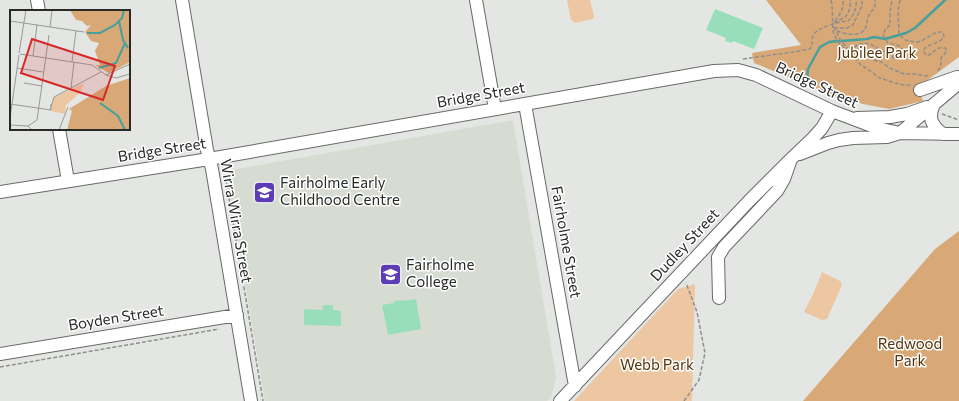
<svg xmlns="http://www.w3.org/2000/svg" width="959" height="401" font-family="Commissioner,sans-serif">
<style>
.built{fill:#d7dcd2}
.green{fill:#edc7a2}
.forest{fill:#d8a877}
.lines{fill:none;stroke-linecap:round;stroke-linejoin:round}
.stream{stroke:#45a09e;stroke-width:2.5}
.building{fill:#99debb}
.minor-casing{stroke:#686a67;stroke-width:14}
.path{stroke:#8e8f8d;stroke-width:1.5;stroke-dasharray:4 2;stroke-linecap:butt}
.minor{stroke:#fff;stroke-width:12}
.labels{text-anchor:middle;stroke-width:3;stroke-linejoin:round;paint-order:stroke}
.park-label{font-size:15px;fill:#54330c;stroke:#fff}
.street-label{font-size:15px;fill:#292928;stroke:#fff}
.poi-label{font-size:15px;fill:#292928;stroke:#fff;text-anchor:start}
.inset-river{fill:none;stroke:#45a09e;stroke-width:2}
.inset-road{fill:none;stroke:#999a98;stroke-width:1}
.view{fill:#d62828;fill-opacity:0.15;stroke:#d62828;stroke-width:2}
.inset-edge{fill:none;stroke:#292928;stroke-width:2}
</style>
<rect width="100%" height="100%" fill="#e4e6e3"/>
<path class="built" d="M513,120l43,257 -5,20 -4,4h-282l-39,-230z"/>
<path class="green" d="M567,0h23l4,16 -1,3 -18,4 -4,-3z
M822,272l18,9 2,4 -15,34 -5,1 -18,-8 10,-20z
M695,284l-3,117h-118l104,-112z"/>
<path class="forest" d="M766,0h193v57l-41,30 5,14 -34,8 -26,-5 -26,-7 -83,-34 -2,-10 49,-8z
M959,231v170h-156l132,-152z"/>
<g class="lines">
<path class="stream" d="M807,79l1,-10 12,-22 9,-5 8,-1h4l26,-2 7,-2 11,2 21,-6 9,-5 30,-28"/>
</g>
<path class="building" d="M715,9l48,19 -9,21 -21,-8 -1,2 -7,-2 1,-3 -20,-8z
M416,299l5,30 -33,6 -6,-30 12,-2v-2l10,-1v1z
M323,305h10v5l8,1v15l-37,-1v-16l18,1z"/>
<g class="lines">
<defs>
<path id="minor" d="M37,0l2,11
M182,0l25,150 5,19 39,232
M476,0l19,109
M920,90l37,-13 2,2
M525,104l50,282
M934,104c-6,14 -3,21 9,30
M857,118l33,-1 17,-3 20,-7
M59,129l9,52
M800,154l28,-11 11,-3 14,-2 34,-1 13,-4 59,-50
M0,192l209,-33 505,-88 24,-1 18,5 76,36 45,17 23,5 59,1
M719,298l-1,-41 6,-10 53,-56 7,-12 6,-17
M0,354l237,-39
M560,401l189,-200 42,-42 22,-21 9,-10 10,-17"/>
</defs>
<use href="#minor" class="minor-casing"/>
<path class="path" d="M831,0l1,4 1,27 4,10 5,5 8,6 8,2 12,5 11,3 9,6 14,6h11l11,2 4,-1
M900,0l-2,11 1,22 4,6c5,2 9,3 14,3 9,-1 15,-11 25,-10l2,3c-2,10 -17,7 -21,16l3,4h3c7,-4 6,-8 16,-7l2,2 -1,2 -5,6v7l-4,8
M835,21c5,-7 9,-12 8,-21
M834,23c4,-3 9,-4 12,-7 3,-3 5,-11 4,-16
M834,27l7,14 8,9
M834,28h13l6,-3 9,-19v-6
M837,31c8,3 25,7 29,-4 1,-3 1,-7 2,-10 3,-8 8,-6 7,-17
M850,52l7,-7 7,-2 6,1 22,12 2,2 6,1 3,-3c1,-11 -6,-11 -15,-13l-5,-8 2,-5 5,-5v-12l2,-13
M851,53l9,11 20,14 15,5 9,2h7
M743,59l50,-7 17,-3c4,-8 1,-7 3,-13 2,-8 27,-15 35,-15 6,-6 9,-13 8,-21
M942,114l17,6
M224,168l39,233
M0,367l219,-38
M684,401l15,-21 6,-27 -8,-41 -11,-29"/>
<use href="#minor" class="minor"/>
</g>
<defs>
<symbol id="school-square" viewBox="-11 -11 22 22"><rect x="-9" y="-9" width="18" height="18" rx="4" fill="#5c3db5" stroke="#fff"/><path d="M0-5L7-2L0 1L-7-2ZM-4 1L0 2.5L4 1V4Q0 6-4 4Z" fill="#fff"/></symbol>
</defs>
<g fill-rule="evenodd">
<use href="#school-square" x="252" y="180" width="25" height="25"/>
<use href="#school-square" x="378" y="262" width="25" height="25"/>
</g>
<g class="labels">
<g class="park-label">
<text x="877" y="58">Jubilee Park</text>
<text x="910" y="349">Redwood<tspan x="910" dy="17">Park</tspan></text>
<text x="657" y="370">Webb Park</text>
</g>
<g class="street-label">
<text transform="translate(817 85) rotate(25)" y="5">Bridge Street</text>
<text transform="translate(481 95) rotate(-10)" y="5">Bridge Street</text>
<text transform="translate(162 150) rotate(-9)" y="5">Bridge Street</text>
<text transform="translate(236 221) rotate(80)" y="5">Wirra Wirra Street</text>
<text transform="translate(566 242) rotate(80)" y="5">Fairholme Street</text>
<text transform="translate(685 245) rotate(-47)" y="5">Dudley Street</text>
<text transform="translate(116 318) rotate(-9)" y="5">Boyden Street</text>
</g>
<g class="poi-label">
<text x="280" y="188">Fairholme Early<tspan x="280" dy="17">Childhood Centre</tspan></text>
<text x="406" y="270">Fairholme<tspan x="406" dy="17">College</tspan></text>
</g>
</g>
<g transform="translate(10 10)">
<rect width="120" height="120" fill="#e4e6e3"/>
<path d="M74,73l-4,10 -14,12 -1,9 -14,-3 2,-13z" fill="#edc7a2"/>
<path d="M60,0h60v52l-21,11 -14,-8h5l-5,-14 4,-8 -8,-2 -6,-9 6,-7 -4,1 -5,-5 -6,-1zM120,68v52h-63l5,-19 -3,-2 37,-23z" fill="#d8a877"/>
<path class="inset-river" d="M109,11l4,19 5,8M77,23h13l15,-8 7,-7 2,-8M89,58l17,-5 9,-20M90,93l18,13 7,14"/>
<path class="inset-road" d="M0,11l74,11M40,17l2,-17M9,43l7,-43M10,44l72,11 14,10 10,3 14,-4M23,46l4,-31M62,52l4,-31M7,58l26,4M96,65l24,-11M14,73l18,3M61,78l3,-26M0,94l41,6v-6M40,100l4,-13 47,-25M0,108l9,-63M0,115l18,1 4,4M18,116l9,-6 12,-85M49,120l9,-23"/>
<path class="view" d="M22,29l83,27 -12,34 -82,-27z"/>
<rect width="120" height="120" class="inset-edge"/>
</g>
</svg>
